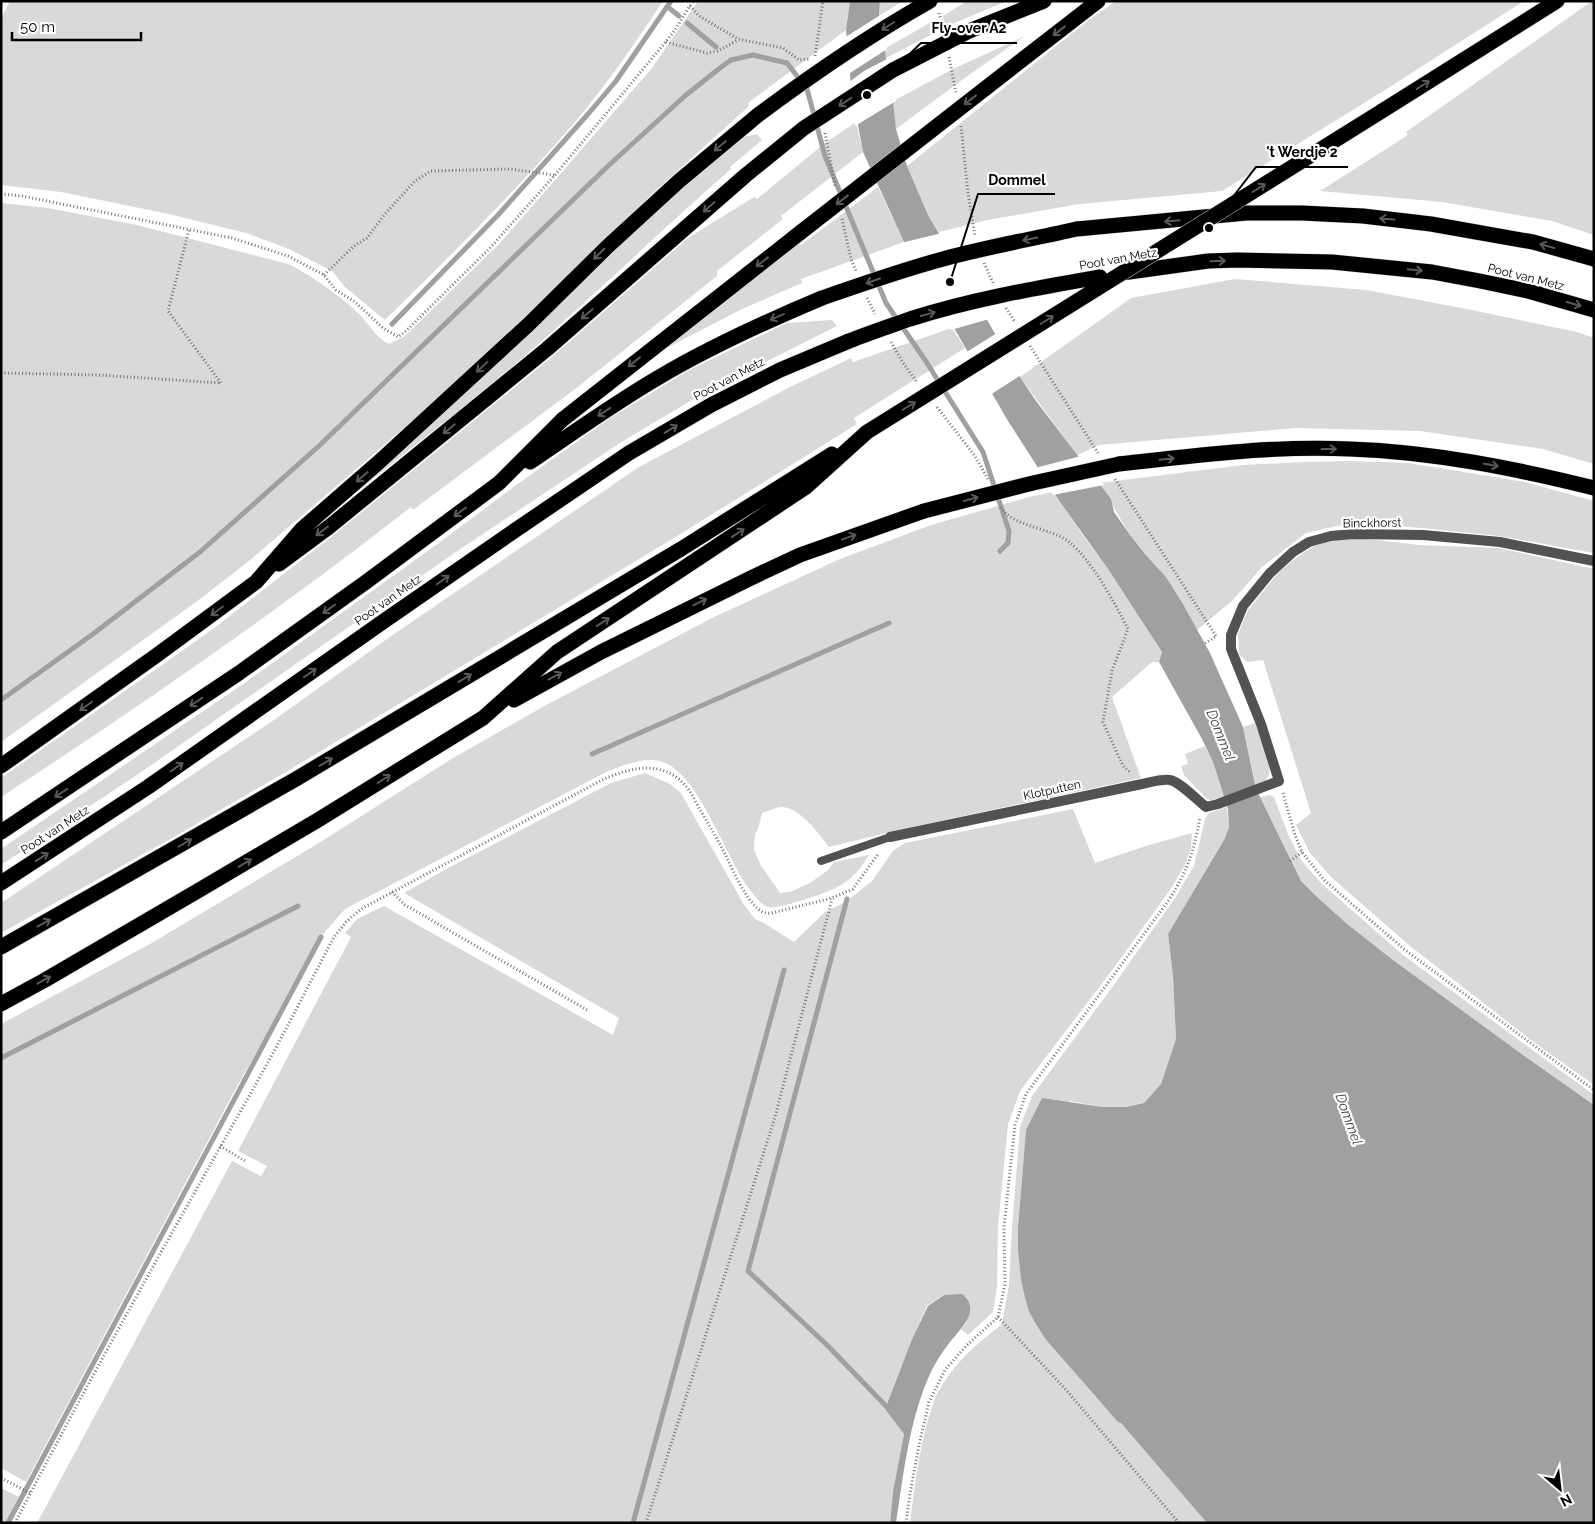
<svg xmlns="http://www.w3.org/2000/svg" width="1595" height="1524" font-family="Raleway,sans-serif">
<style>
.green{fill:#d9d9d9}
.water{fill:#a0a0a0}
.pier{fill:#fff}
.lines{fill:none;stroke-linecap:round;stroke-linejoin:round}
.stream{stroke:#a0a0a0;stroke-width:5}
.highway-casing{stroke:#dbdbdb;stroke-width:16}
.path{stroke:#747474;stroke-width:3;stroke-dasharray:1 2.5;stroke-linecap:butt}
.lane{stroke:#525252;stroke-width:8}
.street{stroke:#525252;stroke-width:10}
.highway{stroke:#000;stroke-width:15}
.highway-bridge-casing{stroke:#dbdbdb;stroke-width:16;stroke-linecap:butt}
.highway-bridge{stroke:#000;stroke-width:15}
.oneway{stroke:#595959}
.labels{text-anchor:middle;stroke-width:4.5;stroke-linejoin:round;paint-order:stroke}
.street-label{font-size:12px;fill:#000;stroke:#fff}
.water-label{font-size:14px;font-style:italic;fill:#414141;stroke:#fff}
.leader{fill:none;stroke:#000;stroke-width:2}
.callout-dot{fill:#000;stroke:#fff;stroke-width:2}
.callout-label{font-size:14px;text-anchor:middle;font-weight:bold;fill:#000;stroke:#fff;stroke-width:4.5;stroke-linejoin:round;paint-order:stroke}
</style>
<rect width="100%" height="100%" fill="#fff"/>
<path class="green" d="M10,1h653c-29,44 -59,88 -94,128 -58,67 -121,129 -184,191l-40,-33 -13,-16 -43,-22 -43,-16 -77,-19 -108,-22 -60,-7v-166z
M698,1h152l-4,29 -98,73 1,3 -97,88 -128,125 -92,85 -183,157 -53,41 -195,140v-539l47,5 89,17 151,39c20,9 52,32 68,47 12,10 18,26 33,33l16,-8 94,-92 57,-65 96,-111z
M880,1h23l-24,15z
M967,1h40l-62,26 -2,-11z
M1116,1h408l-139,89 -163,101 -142,13 -93,16 -48,12 -11,-17 -21,-49 179,-144z
M1592,1h2v234l-42,-14 -110,-19 -122,-11 88,-56 -2,-3z
M935,20l3,11 -52,27 -2,-9z
M1025,36l-59,41 -70,52 -3,-28 62,-33z
M856,122l7,30 -82,64 2,3 -66,52v5l-138,110 -166,124 -2,-3c-132,103 -270,199 -410,290v-19l212,-149 123,-96 217,-177 135,-118 66,-41 3,2 68,-56z
M757,134l5,6 -32,27 1,2c-64,56 -125,115 -188,171 -60,53 -123,101 -185,151l-3,-4 306,-284 79,-65z
M878,187l26,55 -103,37 1,4 -60,26 -81,42 138,-108 2,2z
M1235,279l131,11 96,18 115,24 17,6v126l-51,-15 -123,-18 -124,-3 -197,17 -22,10 -57,-78 111,-79z
M832,320l5,6 -133,67 -81,48 -173,115 -310,217 -139,92v-16l245,-167 194,-140 75,-56 95,-68 79,-48 98,-47z
M952,328l13,20 -111,70 3,6 -183,114 -383,231 -117,68 -173,96v-30l270,-181 123,-88 245,-167 151,-80 61,-29 2,4z
M1350,461l58,2 56,9 61,10 69,19v52l-95,-17 -77,-8 -71,-5 -45,10 -44,34 -30,34 -35,29 -14,-26 -17,-27 -21,-23 -15,-19 -31,-52 144,-18 60,-3z
M1053,492l34,49 21,28 54,83 -3,10h-7l-40,35 29,81 -238,51 -74,18c-10,-13 -29,-40 -48,-40 -6,1 -13,4 -19,6l-4,16 -3,5 -1,15 6,15 20,29 10,-1 20,-9 18,-13 6,-8 35,-7c-16,27 -31,34 -60,43 -9,3 -32,11 -41,9 -9,-3 -15,-14 -21,-21 -21,-30 -50,-113 -84,-124 -18,-6 -38,3 -55,9l-263,138 -20,23 -91,160 -208,390 -25,-14v-444l149,-80 164,-98 139,-88 95,-54 166,-87 126,-58 91,-34 98,-28z
M1359,538l60,7 80,3 95,21v516l-59,-42 -125,-97 -79,-69 -21,-24 -14,-28 15,-12 -48,-153 -16,2 -8,-8 -1,-20 10,-24 29,-36 16,-14 19,-13 23,-7z
M1255,723c4,12 19,42 13,54 -2,5 -7,7 -12,9l-13,-59z
M1205,746l8,16 11,35 -13,3 -4,-1 -23,-24 -3,-9 7,-2 -3,-10z
M645,773l25,11 11,9 62,110 12,16 9,4 30,19 31,-30 21,-10 26,-21 21,-30 12,-8 168,-34 22,54 54,-18 43,-12 -1,15 -6,17 -15,25 -57,79 -93,122 -12,33 -10,103 -1,60 -4,25 -25,23 -7,-6 6,-7 -24,-27 -16,11 -15,33 -27,69 19,26 -11,57 -3,32h-853l195,-362 29,15 6,-10 -29,-15 113,-214 -6,-4 12,-14 27,-13 229,129 6,-17 -215,-125 46,-26 161,-84z
M1270,795l4,2 14,37 13,26 20,23 82,72 191,140v10l-71,-50 -130,-95 -47,-37 -31,-28 -14,-14 -41,-84z
M1227,807l2,21 -5,12 -56,94 5,42 3,63 -15,45 -17,19 -18,4h-23l-33,-6 -44,29 -8,97v23l7,48 4,14 8,14 10,15 48,55 26,27 86,100h-297c5,-41 10,-83 24,-122 3,-9 15,-27 22,-35 13,-16 30,-29 46,-42l7,-39 3,-58 8,-100 12,-31 79,-107 64,-91 19,-32 11,-47 4,-6z
M1,1488l18,9 -13,26h-5z"/>
<path class="water" d="M850,1h30l-1,14 14,86 3,28 11,37 21,49 35,58 23,45 34,59 16,24 75,98 3,13 16,23 15,19 21,23 17,27 27,49 33,74 12,57 5,13 41,84 14,14 31,28 47,37 130,95 71,50v418h-387l-86,-100 -3,-1 -71,-81 -10,-15 -8,-14 -4,-14 -4,-19 -3,-29v-23l8,-97 16,-32 61,9h23l18,-4 17,-19 15,-45 -3,-63 -5,-42 56,-94 5,-12 -1,-19 -15,-47 -11,-23 -43,-77 3,-10 -54,-83 -48,-67 -52,-81 -104,-179 -41,-90 -12,-65 -5,-57z
M962,1294c20,16 -1,34 -12,48 -7,9 -15,21 -20,32 -21,47 -26,98 -34,149h-6l3,-32 11,-57 -19,-25 27,-70 16,-33 16,-11z"/>
<path class="pier" d="M882,14l5,35 -40,26 -3,-37z
M889,58l7,43 -41,25 -7,-43 16,-12z
M942,233l23,39 24,47 -38,11 -50,-87z
M997,333l24,42 -31,20 -25,-42z
M1081,456l23,29 -51,10 -18,-27z"/>
<g class="lines">
<path class="stream" d="M668,7l11,9
M687,23l29,24
M392,324l106,-109 91,-102 27,-32 55,-80
M1,700l92,-66 107,-82 120,-107 288,-279 78,-71 34,-27 11,-8 22,-5 34,8 20,26 18,67 61,147 41,60 56,89 26,79 -1,12 -8,8
M592,754l297,-131
M847,899l-99,372 78,73 60,62
M1,1058l297,-152
M8,1523l313,-586
M633,1523l151,-553"/>
<defs>
<path id="highway" d="M1009,70l89,-69
M1382,111l175,-110
M1077,229l169,-16h56l61,3 68,8 102,18 61,17
M1122,273l86,-12 29,-1 95,2 100,10 48,9 48,10 66,19
M530,462c43,-29 86,-60 131,-86 51,-30 106,-55 161,-78
M1119,464c76,-8 154,-19 231,-15 83,3 164,19 244,39
M279,564l50,-37 218,-178 199,-174
M514,700l87,-48 150,-74 49,-23 124,-44
M1,766l156,-111 99,-73 46,-53 77,-67 150,-138 78,-77 72,-66 79,-66
M1,832l238,-159 127,-91 133,-99 63,-63 239,-188
M1,883l147,-96 236,-166 133,-92 112,-76 82,-48 69,-35 69,-29
M1,947l295,-168 385,-230 151,-95
M1,1004l44,-24 156,-91 117,-69 165,-102 74,-66 249,-165 61,-55"/>
</defs>
<use href="#highway" class="highway-casing"/>
<path class="path" d="M690,6l9,10 39,23 45,9 16,12 10,-1
M939,13l4,16
M666,42l41,11 11,-2 20,-11
M815,56l8,-55
M949,57l7,36
M961,126l7,67 7,43
M825,133l10,53
M1,194l21,2 210,42 56,18 36,19 12,15 19,12 28,26 15,9 8,-6 83,-82 66,-74 118,-142 20,-32
M842,219l9,40 5,12
M984,263l9,20
M324,275l30,-29 13,-8 18,-24 30,-33 16,-10 79,-2 44,6
M867,298l8,16
M1006,308l9,14
M891,342l12,21 14,19
M1030,346l68,107
M1,373l97,2 123,8 -53,-72 21,-81
M937,407l38,49 13,23
M1115,479l101,157
M1001,507c10,19 49,21 67,34 24,19 46,61 60,88l-16,42 -9,51 20,44 8,7
M1205,643l12,-7
M1283,793l12,42 7,17 22,28 81,70 189,140
M1290,861l12,-9
M392,892l13,13 184,106
M220,1146l27,16
M998,1317l70,75 111,131
M1,1478l29,15
M15,1523c75,-146 156,-289 237,-432 29,-51 55,-103 82,-154l12,-15 15,-13 241,-129c27,-12 58,-21 82,4 8,8 12,20 18,29 8,14 16,27 23,41 9,18 18,41 33,55 5,4 9,5 14,4l60,-15 21,-9 25,-35
M646,1523l129,-406 57,-218
M906,1523l4,-29 9,-49 10,-43 16,-32 22,-25 31,-28 7,-33 -1,-57 11,-102 11,-31 143,-194c19,-31 24,-46 31,-82"/>
<path class="lane" d="M821,861l69,-24"/>
<path class="street" d="M890,837l252,-53c9,-2 20,-5 28,-4 10,2 27,20 36,27l12,-3 61,-23 -18,-57 -30,-75v-14l12,-29 27,-33 23,-21 16,-10 22,-6 22,-2 70,1 77,7 94,19"/>
<use href="#highway" class="highway"/>
<defs>
<path id="highway-bridge" d="M758,115c55,-41 112,-80 172,-114
M746,175l58,-47 89,-58 76,-39 75,-30
M801,232l208,-162
M822,298c40,-14 80,-28 121,-39 44,-12 89,-20 134,-30
M849,341c20,-8 41,-15 61,-22 62,-20 127,-31 190,-42
M867,432l515,-321
M924,511l109,-28 86,-19"/>
</defs>
<use href="#highway-bridge" class="highway-bridge-casing"/>
<use href="#highway-bridge" class="highway-bridge"/>
</g>
<defs><path id="oneway-shaft" d="M-6 0H5M1.5-3L5.5 0L1.5 3" fill="none" stroke-width="1.6" stroke-linecap="round" stroke-linejoin="round" transform="scale(1.25)"/></defs>
<g class="oneway">
<use href="#oneway-shaft" transform="translate(888 26) rotate(148)"/>
<use href="#oneway-shaft" transform="translate(1059 31) rotate(142)"/>
<use href="#oneway-shaft" transform="translate(1423 85) rotate(-32)"/>
<use href="#oneway-shaft" transform="translate(970 100) rotate(142)"/>
<use href="#oneway-shaft" transform="translate(845 102) rotate(147)"/>
<use href="#oneway-shaft" transform="translate(720 146) rotate(140)"/>
<use href="#oneway-shaft" transform="translate(1259 188) rotate(-32)"/>
<use href="#oneway-shaft" transform="translate(842 200) rotate(142)"/>
<use href="#oneway-shaft" transform="translate(709 207) rotate(139)"/>
<use href="#oneway-shaft" transform="translate(1387 219) rotate(-174)"/>
<use href="#oneway-shaft" transform="translate(1172 221) rotate(175)"/>
<use href="#oneway-shaft" transform="translate(1030 239) rotate(168)"/>
<use href="#oneway-shaft" transform="translate(1547 246) rotate(-165)"/>
<use href="#oneway-shaft" transform="translate(599 254) rotate(135)"/>
<use href="#oneway-shaft" transform="translate(1218 261) rotate(-2)"/>
<use href="#oneway-shaft" transform="translate(762 262) rotate(142)"/>
<use href="#oneway-shaft" transform="translate(1415 270) rotate(6)"/>
<use href="#oneway-shaft" transform="translate(873 281) rotate(161)"/>
<use href="#oneway-shaft" transform="translate(1574 304) rotate(16)"/>
<use href="#oneway-shaft" transform="translate(587 314) rotate(139)"/>
<use href="#oneway-shaft" transform="translate(928 314) rotate(-15)"/>
<use href="#oneway-shaft" transform="translate(777 317) rotate(157)"/>
<use href="#oneway-shaft" transform="translate(1047 320) rotate(-32)"/>
<use href="#oneway-shaft" transform="translate(634 362) rotate(142)"/>
<use href="#oneway-shaft" transform="translate(482 367) rotate(137)"/>
<use href="#oneway-shaft" transform="translate(909 406) rotate(-32)"/>
<use href="#oneway-shaft" transform="translate(604 412) rotate(146)"/>
<use href="#oneway-shaft" transform="translate(449 429) rotate(141)"/>
<use href="#oneway-shaft" transform="translate(671 429) rotate(-31)"/>
<use href="#oneway-shaft" transform="translate(1329 449)"/>
<use href="#oneway-shaft" transform="translate(1167 459) rotate(-6)"/>
<use href="#oneway-shaft" transform="translate(1491 465) rotate(10)"/>
<use href="#oneway-shaft" transform="translate(362 477) rotate(139)"/>
<use href="#oneway-shaft" transform="translate(971 499) rotate(-15)"/>
<use href="#oneway-shaft" transform="translate(460 512) rotate(143)"/>
<use href="#oneway-shaft" transform="translate(322 531) rotate(143)"/>
<use href="#oneway-shaft" transform="translate(738 533) rotate(-34)"/>
<use href="#oneway-shaft" transform="translate(849 537) rotate(-20)"/>
<use href="#oneway-shaft" transform="translate(443 580) rotate(-35)"/>
<use href="#oneway-shaft" transform="translate(700 602) rotate(-27)"/>
<use href="#oneway-shaft" transform="translate(329 609) rotate(144)"/>
<use href="#oneway-shaft" transform="translate(217 611) rotate(143)"/>
<use href="#oneway-shaft" transform="translate(603 622) rotate(-33)"/>
<use href="#oneway-shaft" transform="translate(310 673) rotate(-35)"/>
<use href="#oneway-shaft" transform="translate(555 676) rotate(-28)"/>
<use href="#oneway-shaft" transform="translate(465 678) rotate(-31)"/>
<use href="#oneway-shaft" transform="translate(196 702) rotate(146)"/>
<use href="#oneway-shaft" transform="translate(86 706) rotate(145)"/>
<use href="#oneway-shaft" transform="translate(326 762) rotate(-31)"/>
<use href="#oneway-shaft" transform="translate(177 767) rotate(-35)"/>
<use href="#oneway-shaft" transform="translate(384 779) rotate(-32)"/>
<use href="#oneway-shaft" transform="translate(61 793) rotate(146)"/>
<use href="#oneway-shaft" transform="translate(185 843) rotate(-30)"/>
<use href="#oneway-shaft" transform="translate(42 857) rotate(-33)"/>
<use href="#oneway-shaft" transform="translate(245 863) rotate(-31)"/>
<use href="#oneway-shaft" transform="translate(44 923) rotate(-29)"/>
<use href="#oneway-shaft" transform="translate(44 980) rotate(-29)"/>
</g>
<g class="labels">
<g class="street-label">
<text transform="translate(1118 259) rotate(-10)" y="4">Poot van Metz</text>
<text transform="translate(1526 277) rotate(14)" y="4">Poot van Metz</text>
<text transform="translate(729 379) rotate(-28)" y="4">Poot van Metz</text>
<text transform="translate(1372 523) rotate(-1)" y="4">Binckhorst</text>
<text transform="translate(388 600) rotate(-35)" y="4">Poot van Metz</text>
<text transform="translate(1052 790) rotate(-12)" y="4">Klotputten</text>
<text transform="translate(55 830) rotate(-33)" y="4">Poot van Metz</text>
</g>
<g class="water-label">
<text transform="translate(1221 735) rotate(68)" y="5">Dommel</text>
<text transform="translate(1349 1119) rotate(70)" y="5">Dommel</text>
</g>
</g>
<path class="leader" d="M867 95L921 43H1017M1209 228L1256 167H1348M950 282L978 194H1055"/>
<g class="callout-dot">
<circle cx="867" cy="95" r="5"/>
<circle cx="1209" cy="228" r="5"/>
<circle cx="950" cy="282" r="5"/>
</g>
<g class="callout-label">
<text x="969" y="33">Fly-over A2</text>
<text x="1302" y="157">'t Werdje 2</text>
<text x="1017" y="185">Dommel</text>
</g>
<rect width="1595" height="1524" fill="none" stroke="#000000" stroke-width="5"/>
<g transform="translate(1560 1489) rotate(152)" stroke="#ffffff" stroke-width="4" paint-order="stroke">
<path d="M0-4L9 19L0 12L-9 19Z" fill="#000000"/>
<text y="-8" font-size="14" font-weight="bold" text-anchor="middle" fill="#000000">N</text>
</g>
<path d="M12 32v8h129v-8" fill="none" stroke="#000000" stroke-width="2.5"/>
<text x="20" y="32" font-size="15" fill="#000000" stroke="#ffffff" stroke-width="4" paint-order="stroke">50 m</text>
</svg>
